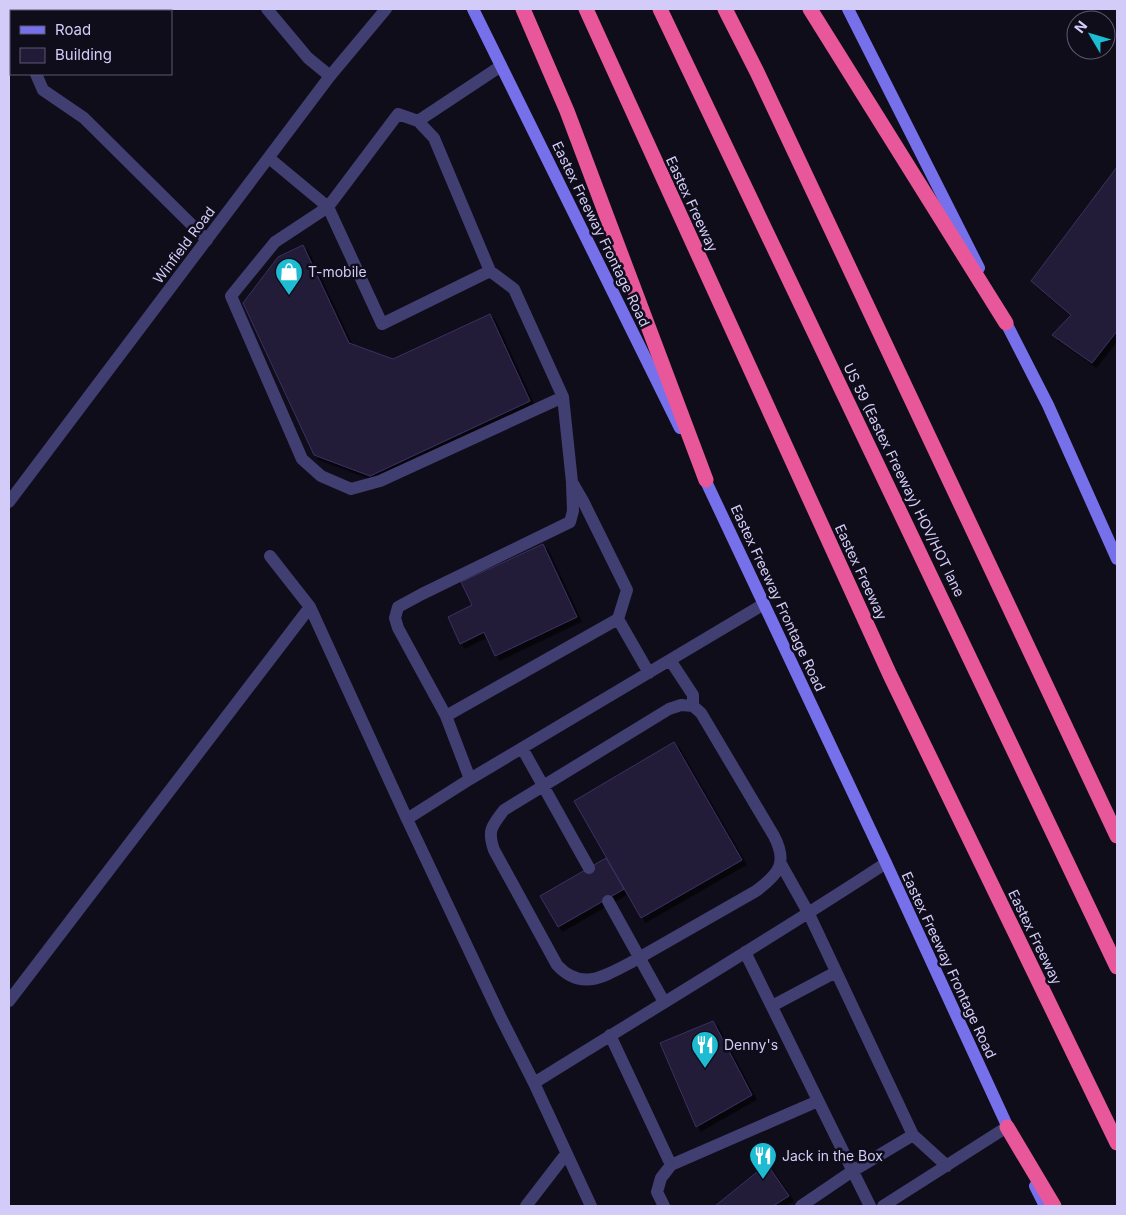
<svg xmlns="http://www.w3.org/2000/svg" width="1126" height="1215" font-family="Inter,sans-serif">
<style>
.building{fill:#221b38;stroke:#3b3161;filter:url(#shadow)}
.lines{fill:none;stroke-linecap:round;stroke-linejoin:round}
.lane{stroke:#413e72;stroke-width:12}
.street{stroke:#413e72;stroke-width:12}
.secondary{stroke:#7770eb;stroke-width:12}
.highway{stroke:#e85799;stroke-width:15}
.labels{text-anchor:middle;stroke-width:5;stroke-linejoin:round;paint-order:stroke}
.street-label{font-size:14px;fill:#d3ccf8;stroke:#0f0d1a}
.poi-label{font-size:14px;fill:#d3ccf8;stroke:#0f0d1a;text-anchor:start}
</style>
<defs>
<filter id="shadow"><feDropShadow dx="4.5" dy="4.5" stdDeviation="0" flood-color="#0009"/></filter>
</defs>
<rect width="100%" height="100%" fill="#0f0d1a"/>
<path class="building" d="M1117,167v164l-25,32 -40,-28 19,-20 -40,-34z
M303,245l46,98 44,16 97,-45 40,87 -160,75 -56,-21 -71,-152 35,-46z
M543,544l34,73 -82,39 -11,-24 -24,12 -12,-27 24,-12 -11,-23z
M674,742l68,118 -101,58 -67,-117z
M606,858l18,31 -66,38 -18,-31z
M713,1021l39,74 -56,32 -36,-84z
M767,1164l22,32 -16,10h-58z"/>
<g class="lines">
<path class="lane" d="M267,9l41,49 22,18
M9,13l2,6
M36,74l7,16 41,28 123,122
M418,121l83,-55
M269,158l59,49 -53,35 -44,54 71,163 19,17 30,13 29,-8 183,-84
M490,271l-56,-133 -16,-17 -20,-7 -70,93 54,117 108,-53 24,18 49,108 9,85 11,19 44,89 -9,29
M270,556l40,51
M670,660l23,35v11
M681,705l12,1 8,7 73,123c14,27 5,38 -18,55l-126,72c-27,14 -49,28 -73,2l-63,-115c-7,-20 -2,-24 10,-40l165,-101z
M446,716l-48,-88 -3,-10 3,-11 24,-13 148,-72 3,-11 -1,-27
M522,748l67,120
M470,779l-24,-63 172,-97 31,54
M407,819l94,199 33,65 57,123
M781,864l28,50 104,221 34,31
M608,901l56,101
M745,952l125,254
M9,1001l301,-394 97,212 63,-40 294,-175
M772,1006l64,-34
M610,1035l61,130
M534,1083c117,-73 236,-144 352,-220
M526,1206l40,-52
M664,1206l-7,-14 4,-14 10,-13 147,-64
M801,1206l50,-34 62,-37
M883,1206l124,-79"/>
<path class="street" d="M9,502l321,-426 56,-67"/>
<path class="secondary" d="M473,9l207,419
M848,9l131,259
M1002,315l46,90 69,154
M702,473l184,390 125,271
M1035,1186l10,20"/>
<path class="highway" d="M523,9l44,102 139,369
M586,9l304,666 227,468
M660,9l457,958
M725,9l32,63 360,764
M810,9l196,314
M1007,1127l47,79"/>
</g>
<defs>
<symbol id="shop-pin" viewBox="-11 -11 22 30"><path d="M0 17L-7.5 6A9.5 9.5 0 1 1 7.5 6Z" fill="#1dbcd3" stroke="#0f0d1a"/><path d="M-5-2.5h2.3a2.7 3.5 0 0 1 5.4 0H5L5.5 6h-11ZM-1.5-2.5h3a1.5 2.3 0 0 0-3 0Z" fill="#fff"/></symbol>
<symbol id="restaurant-pin" viewBox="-11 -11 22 30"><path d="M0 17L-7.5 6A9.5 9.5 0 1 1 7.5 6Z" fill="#1dbcd3" stroke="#0f0d1a"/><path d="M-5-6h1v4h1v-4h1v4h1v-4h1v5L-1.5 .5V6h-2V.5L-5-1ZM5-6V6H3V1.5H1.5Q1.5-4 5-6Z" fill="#fff"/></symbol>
</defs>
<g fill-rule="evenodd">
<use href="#shop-pin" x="273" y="256" width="32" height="43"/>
<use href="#restaurant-pin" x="689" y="1029" width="32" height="43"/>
<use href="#restaurant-pin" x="747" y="1140" width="32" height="43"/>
</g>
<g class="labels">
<g class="street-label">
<text transform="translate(692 204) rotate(65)" y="5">Eastex Freeway</text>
<text transform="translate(601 234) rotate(64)" y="5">Eastex Freeway Frontage Road</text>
<text transform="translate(184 245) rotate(-53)" y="5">Winfield Road</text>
<text transform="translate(904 480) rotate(64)" y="5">US 59 (Eastex Freeway) HOV/HOT lane</text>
<text transform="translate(861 572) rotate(65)" y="5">Eastex Freeway</text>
<text transform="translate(778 598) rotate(65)" y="5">Eastex Freeway Frontage Road</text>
<text transform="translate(1035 937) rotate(64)" y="5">Eastex Freeway</text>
<text transform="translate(949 965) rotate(65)" y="5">Eastex Freeway Frontage Road</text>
</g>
<g class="poi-label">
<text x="308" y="277">T-mobile</text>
<text x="724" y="1050">Denny's</text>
<text x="782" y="1161">Jack in the Box</text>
</g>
</g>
<rect width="1126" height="1215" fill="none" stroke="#d3ccf8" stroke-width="20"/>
<rect x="10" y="10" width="162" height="65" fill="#0f0d1a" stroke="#5d5973"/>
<rect x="20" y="26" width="25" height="8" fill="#7770eb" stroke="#5d5973"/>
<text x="55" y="35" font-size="15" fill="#d3ccf8">Road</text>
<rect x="20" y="48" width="25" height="15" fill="#221b38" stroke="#5d5973"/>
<text x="55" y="60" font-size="15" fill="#d3ccf8">Building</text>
<g transform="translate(1091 35) rotate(308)"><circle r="24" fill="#0f0d1a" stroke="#5d5973"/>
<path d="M0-4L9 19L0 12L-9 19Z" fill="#1dbcd3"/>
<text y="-8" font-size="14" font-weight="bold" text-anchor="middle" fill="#d3ccf8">N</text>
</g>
</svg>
